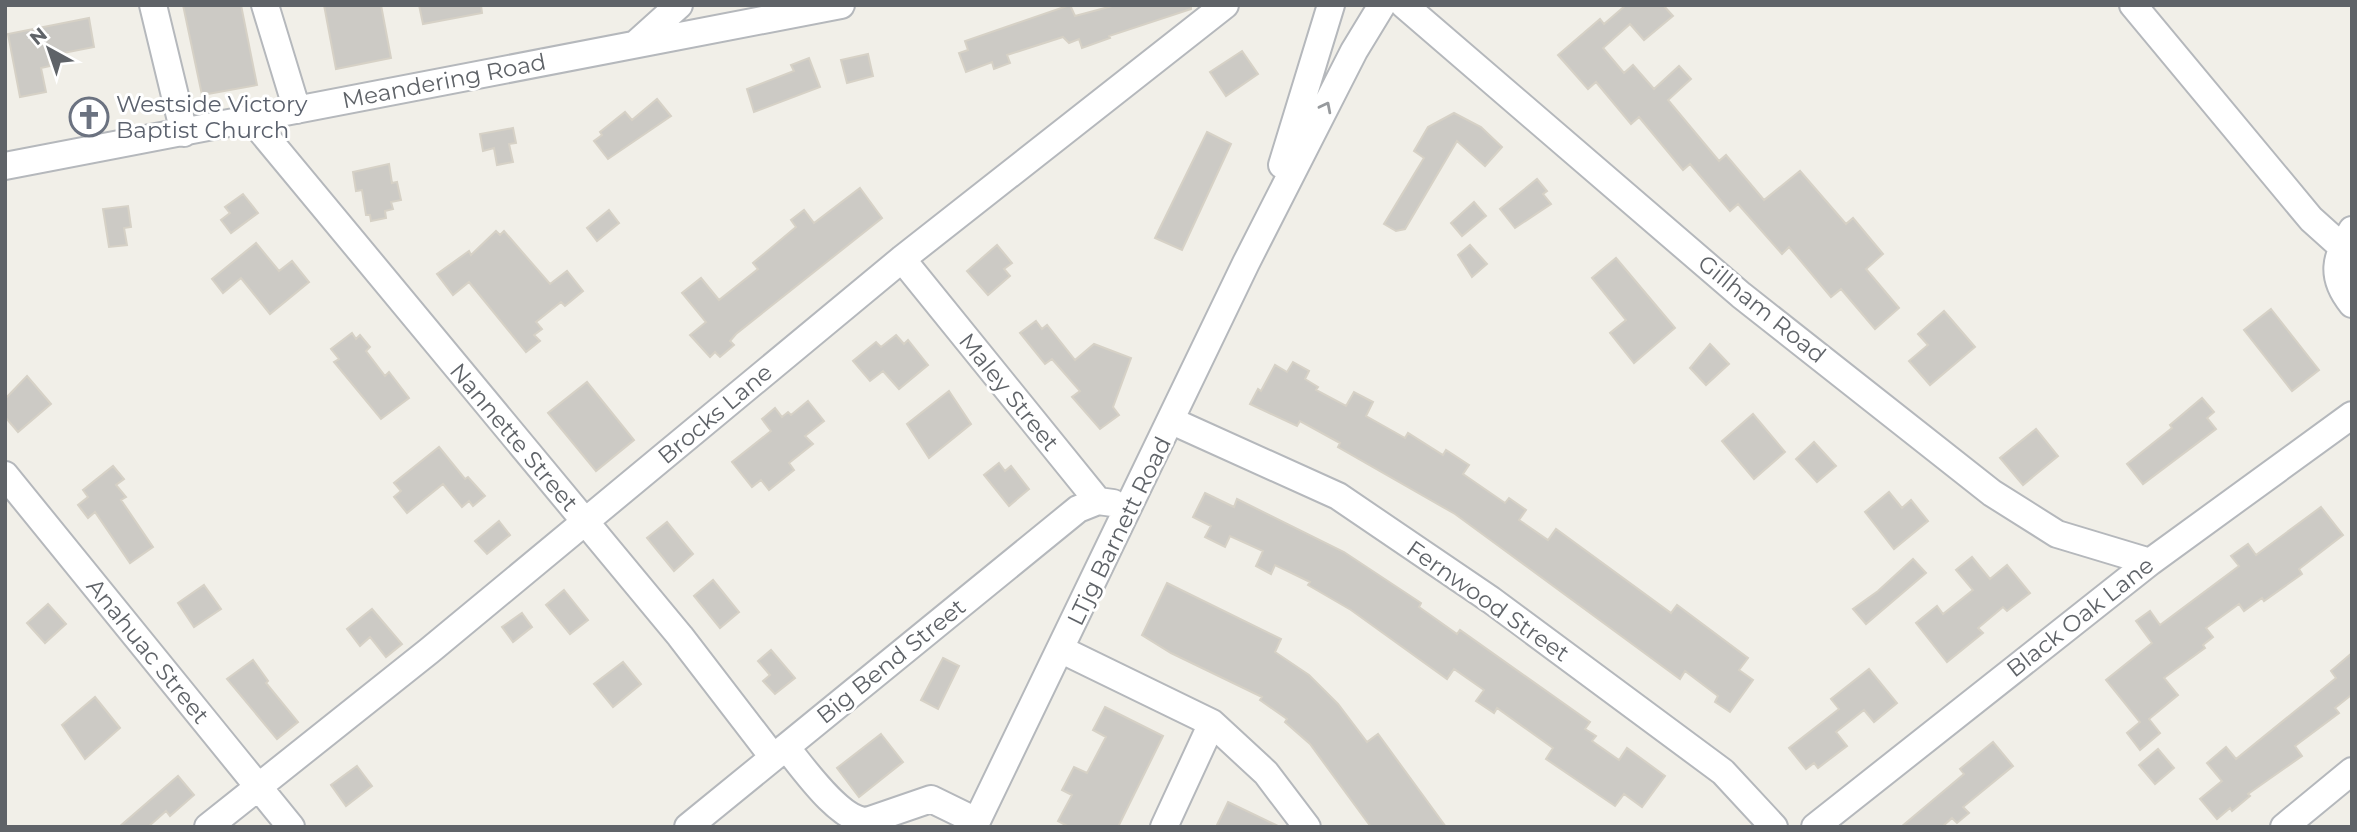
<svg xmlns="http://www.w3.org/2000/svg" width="2357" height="832" font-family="Montserrat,sans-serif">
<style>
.building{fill:#cccac5;stroke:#d6d1c6;stroke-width:2}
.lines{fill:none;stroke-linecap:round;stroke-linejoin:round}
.minor-casing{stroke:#b5b8bc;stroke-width:30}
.minor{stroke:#fff;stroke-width:26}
.oneway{stroke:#979a9d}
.labels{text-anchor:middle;stroke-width:6;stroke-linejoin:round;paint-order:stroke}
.street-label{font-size:23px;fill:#5f6368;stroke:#fff}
.worship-label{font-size:23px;fill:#5b616d;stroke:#fff;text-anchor:start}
</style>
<rect width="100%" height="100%" fill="#f1efe8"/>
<path class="building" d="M183,5h58l16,80 -55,10z
M324,5h57l10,53 -55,11z
M419,5h62l1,8 -59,11z
M1070,5l5,11 41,-11h75v4l-82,27 1,2 -28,10 -3,-9 -10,4 -6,-6 -56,18 3,8 -16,6 -2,-7 -26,10 -7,-19 9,-3 -3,-9z
M1626,5h37l10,11 -29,24 -14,-16 -27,24 21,25 9,-8 21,24 25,-23 12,13 -23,21 51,61 7,-6 38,45 36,-29 46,53 7,-6 30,36 -17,15 33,39 -24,21 -34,-40 -10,8 -42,-50 -7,7 -44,-50 -8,7 -40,-47 -7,6 -44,-53 -8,7 -35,-42 -8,7 -30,-34 42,-36 4,5z
M89,18l5,29 -46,9 2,10 -9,2 5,24 -26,5 -12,-63z
M1242,51l16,23 -32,22 -16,-24z
M868,54l5,22 -26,7 -6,-23z
M809,58l11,29 -66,25 -7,-23 47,-18 -3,-6z
M657,99l14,17 -63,43 -14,-18 8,-6 -2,-3 25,-20 7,8z
M1454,113l27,14 21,20 -17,19 -28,-25 -52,88 -9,2 -12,-7 40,-66 -10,-7 14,-24z
M513,128l3,15 -7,1 4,18 -16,3 -3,-17 -11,3 -3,-17z
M1207,132l24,12 -49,106 -27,-12z
M389,164l3,19 5,-1 4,18 -10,2 2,7 -8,2 1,7 -15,3 -1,-6h-4l-4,-25 -6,1 -3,-19z
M1537,179l10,12 -4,3 8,10 -36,24 -15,-19z
M860,188l22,30 -146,116 -6,7 4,4 -14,12 -5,-5 -5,5 -20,-22 16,-13 -24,-29 19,-15 18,22 39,-31 -5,-6 43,-36 -5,-7 13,-10 10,13z
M243,194l15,19 -27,20 -10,-13 9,-7 -5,-6z
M1474,202l12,14 -24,20 -11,-13z
M128,206l3,21 -7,1 3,17 -18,2 -6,-38z
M609,210l10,13 -22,18 -10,-13z
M496,231l4,4 4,-4 46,53 17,-13 16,20 -18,15 -4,-4 -25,20 6,7 -8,6 6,6 -14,11 -57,-70 -16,13 -16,-21 32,-23 2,4z
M256,243l23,28 13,-10 17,21 -39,32 -29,-36 -18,15 -11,-14z
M997,245l15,18 -8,6 6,7 -22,19 -21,-24z
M1470,245l17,19 -15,13 -14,-22z
M1616,258l59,70 -41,35 -24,-30 16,-13 -34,-42z
M2271,309l48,61 -27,21 -48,-61z
M1944,311l31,36 -45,38 -21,-24 19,-16 -10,-11z
M1036,321l6,8 5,-4 28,35 19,-16 37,14 -18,49 6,8 -19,14 -28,-32 8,-6 -28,-32 -7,5 -25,-31z
M352,333l4,6 4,-4 10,12 -4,4 19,25 4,-4 20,26 -28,21 -47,-57 5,-3 -8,-10z
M896,335l8,9 4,-4 20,25 -29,24 -16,-18 -13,10 -17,-20 23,-19 5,5z
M1710,344l19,20 -23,21 -16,-17z
M1293,362l16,9 -4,8 13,8 -2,3 30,16 8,-14 19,10 -7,14 39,22 3,-5 35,22 3,-5 23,15 -6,9 42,29 4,-5 17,12 -7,10 29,20 8,-11 115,84 6,-8 71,53 -9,12 14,10 -23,32 -15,-10 3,-6 -33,-25 -5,8 -225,-165 -117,-67 2,-4 -40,-22 -3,5 -47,-22 8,-15 3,2 14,-26 12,7z
M27,376l24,28 -33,28 -13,-15v-18z
M587,382l47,58 -38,31 -48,-58z
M949,391l22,33 -42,34 -22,-34z
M2202,398l12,14 -7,6 9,11 -73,55 -16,-20 45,-36 -2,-3z
M808,401l16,20 -19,15 8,8 -24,19 5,7 -25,20 -8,-10 -9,7 -20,-25 39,-31 -9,-12 13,-11 7,9 6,-5 3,3z
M1753,414l32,38 -31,27 -32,-38z
M2036,429l22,27 -35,29 -23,-27z
M1814,442l22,24 -19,16 -21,-23z
M439,447l26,32 3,-2 17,19 -12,10 -4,-5 -7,6 -19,-23 -36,29 -13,-16 7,-6 -7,-8z
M999,463l6,8 6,-5 18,23 -20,17 -25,-31z
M113,466l11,13 -8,6 10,12 -5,3 32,47 -23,16 -35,-51 -7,6 -10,-13 10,-8 -5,-7z
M1889,492l13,16 9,-8 17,21 -34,28 -29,-37z
M1205,493l29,14 3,-8 107,53 77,51 -2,4 38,27 3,-4 130,92 -5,7 11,7 -4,5 27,19 8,-12 38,28 -23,31 -18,-13 -9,12 -69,-47 7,-11 -56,-40 -3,5 -18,-12 8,-11 -30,-21 -7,10 -96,-69 -43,-25 2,-3 -35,-17 -4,9 -15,-8 7,-15 -33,-15 -5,11 -20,-10 6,-11 -18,-9z
M2321,507l22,28 -44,34 3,5 -38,27 -2,-3 -18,13 -5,-7 -33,24 7,9 -10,8 2,3 -41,30 14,17 -29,24 11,14 -20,17 -13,-17 13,-11 -34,-42 46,-37 -16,-22 14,-10 10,14 79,-59 -8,-10 17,-12 8,11z
M499,521l11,14 -23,19 -12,-13z
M667,522l26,32 -19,17 -27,-33z
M1972,557l18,22 17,-14 23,28 -23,18 -4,-4 -25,21 5,5 -36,29 -31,-39 21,-17 6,8 30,-24 -17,-20z
M1913,559l13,14 -60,51 -13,-15 25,-18z
M713,580l26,32 -19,16 -26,-32z
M1167,583l114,56 -6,13 34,23 29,29 29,38 11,-8 68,93h-75l-61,-83 -25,-22 2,-3 -27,-19 2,-3 -91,-44 -29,-18z
M204,585l17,24 -27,18 -16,-24z
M564,590l24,30 -18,14 -24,-29z
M48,604l18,20 -21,19 -18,-20z
M372,609l30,35 -16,13 -16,-20 -10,9 -13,-17z
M522,613l10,14 -19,15 -11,-15z
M771,650l24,28 -20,16 -12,-13 7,-6 -12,-14z
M2352,653v45l-2,-2 -15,12 4,5 -44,33 7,10 -54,38 2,2 -18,15 -2,-3 -13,11 -17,-20 22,-18 -15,-18 19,-16 10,12 100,-81 -5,-7z
M943,658l16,8 -21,43 -17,-9z
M253,660l15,21 -2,2 32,39 -21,17 -50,-60z
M623,662l18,22 -28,23 -19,-23z
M1869,669l28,34 -23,19 -10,-12 -28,22 11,14 -29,22 -4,-5 -8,6 -17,-21 50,-39 -8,-10z
M95,697l25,31 -35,31 -23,-34z
M1105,707l58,29 -45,91h-49l-11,-6 14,-26 -10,-5 12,-23 13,6 19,-36 -13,-7z
M881,734l22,28 -44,35 -22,-29z
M1993,742l20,24 -50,41 6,6 -12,10 -5,-5 -10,9h-41l63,-53 -4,-5z
M2158,749l16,19 -19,16 -16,-19z
M357,766l15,20 -26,20 -15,-21z
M178,776l16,19 -24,21 -4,-5 -18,16h-29z
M1228,802l52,25h-64z"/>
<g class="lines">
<defs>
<path id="minor" d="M153,5l31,128
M265,5l32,105
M1404,5l337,290 251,198 65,41 93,28
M2133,5l178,214 30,27
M638,42l41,-37
M252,120l428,516 93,121
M1282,165l49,-160
M5,166l836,-161
M2352,230c-17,27 -22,47 0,74
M902,259l196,242 15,2
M1172,421l166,75 153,104 232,172 51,55
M5,475l286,352
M1062,650l150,73 54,50 41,54
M786,747c17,21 54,74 81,74l64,-22 45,22
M208,827l221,-176 473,-392 323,-254
M688,827l390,-318 20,-8
M974,827l272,-564 108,-212 28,-46
M1164,827l48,-104
M1815,827l335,-265 202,-147
M2284,827l68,-56"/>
</defs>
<use href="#minor" class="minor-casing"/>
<use href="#minor" class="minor"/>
</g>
<defs><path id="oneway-chevron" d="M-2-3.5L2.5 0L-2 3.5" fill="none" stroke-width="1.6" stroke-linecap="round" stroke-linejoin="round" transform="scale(1.75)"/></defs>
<use class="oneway" href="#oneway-chevron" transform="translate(1326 107) rotate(-63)"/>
<defs>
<symbol id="church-ring" viewBox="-11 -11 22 22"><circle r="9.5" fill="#fff" stroke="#6b7280" stroke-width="1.5"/><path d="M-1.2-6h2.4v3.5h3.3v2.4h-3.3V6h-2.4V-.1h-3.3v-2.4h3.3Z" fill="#6b7280"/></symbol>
</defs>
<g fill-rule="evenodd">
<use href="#church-ring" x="67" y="95" width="44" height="44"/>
</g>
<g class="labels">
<g class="street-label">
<text transform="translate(444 81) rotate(-11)" y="8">Meandering Road</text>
<text transform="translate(1762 309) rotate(39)" y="8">Gillham Road</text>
<text transform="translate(1009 392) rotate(51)" y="8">Maley Street</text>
<text transform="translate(715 414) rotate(-40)" y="8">Brocks Lane</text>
<text transform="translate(514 437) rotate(50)" y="8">Nannette Street</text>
<text transform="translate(1119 531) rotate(-64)" y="8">LTjg Barnett Road</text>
<text transform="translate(1488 601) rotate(35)" y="8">Fernwood Street</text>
<text transform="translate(2080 617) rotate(-38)" y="8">Black Oak Lane</text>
<text transform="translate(148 651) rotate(51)" y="8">Anahuac Street</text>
<text transform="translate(891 661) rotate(-39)" y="8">Big Bend Street</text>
</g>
<g class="worship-label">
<text x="116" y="112">Westside Victory<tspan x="116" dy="26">Baptist Church</tspan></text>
</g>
</g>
<rect width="2357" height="832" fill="none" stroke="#5f6368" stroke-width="14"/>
<g transform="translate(49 49) rotate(320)" stroke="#ffffff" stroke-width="5" paint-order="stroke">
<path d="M0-5L12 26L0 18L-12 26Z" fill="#5f6368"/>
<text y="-10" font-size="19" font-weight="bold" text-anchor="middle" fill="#5f6368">N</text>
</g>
</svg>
